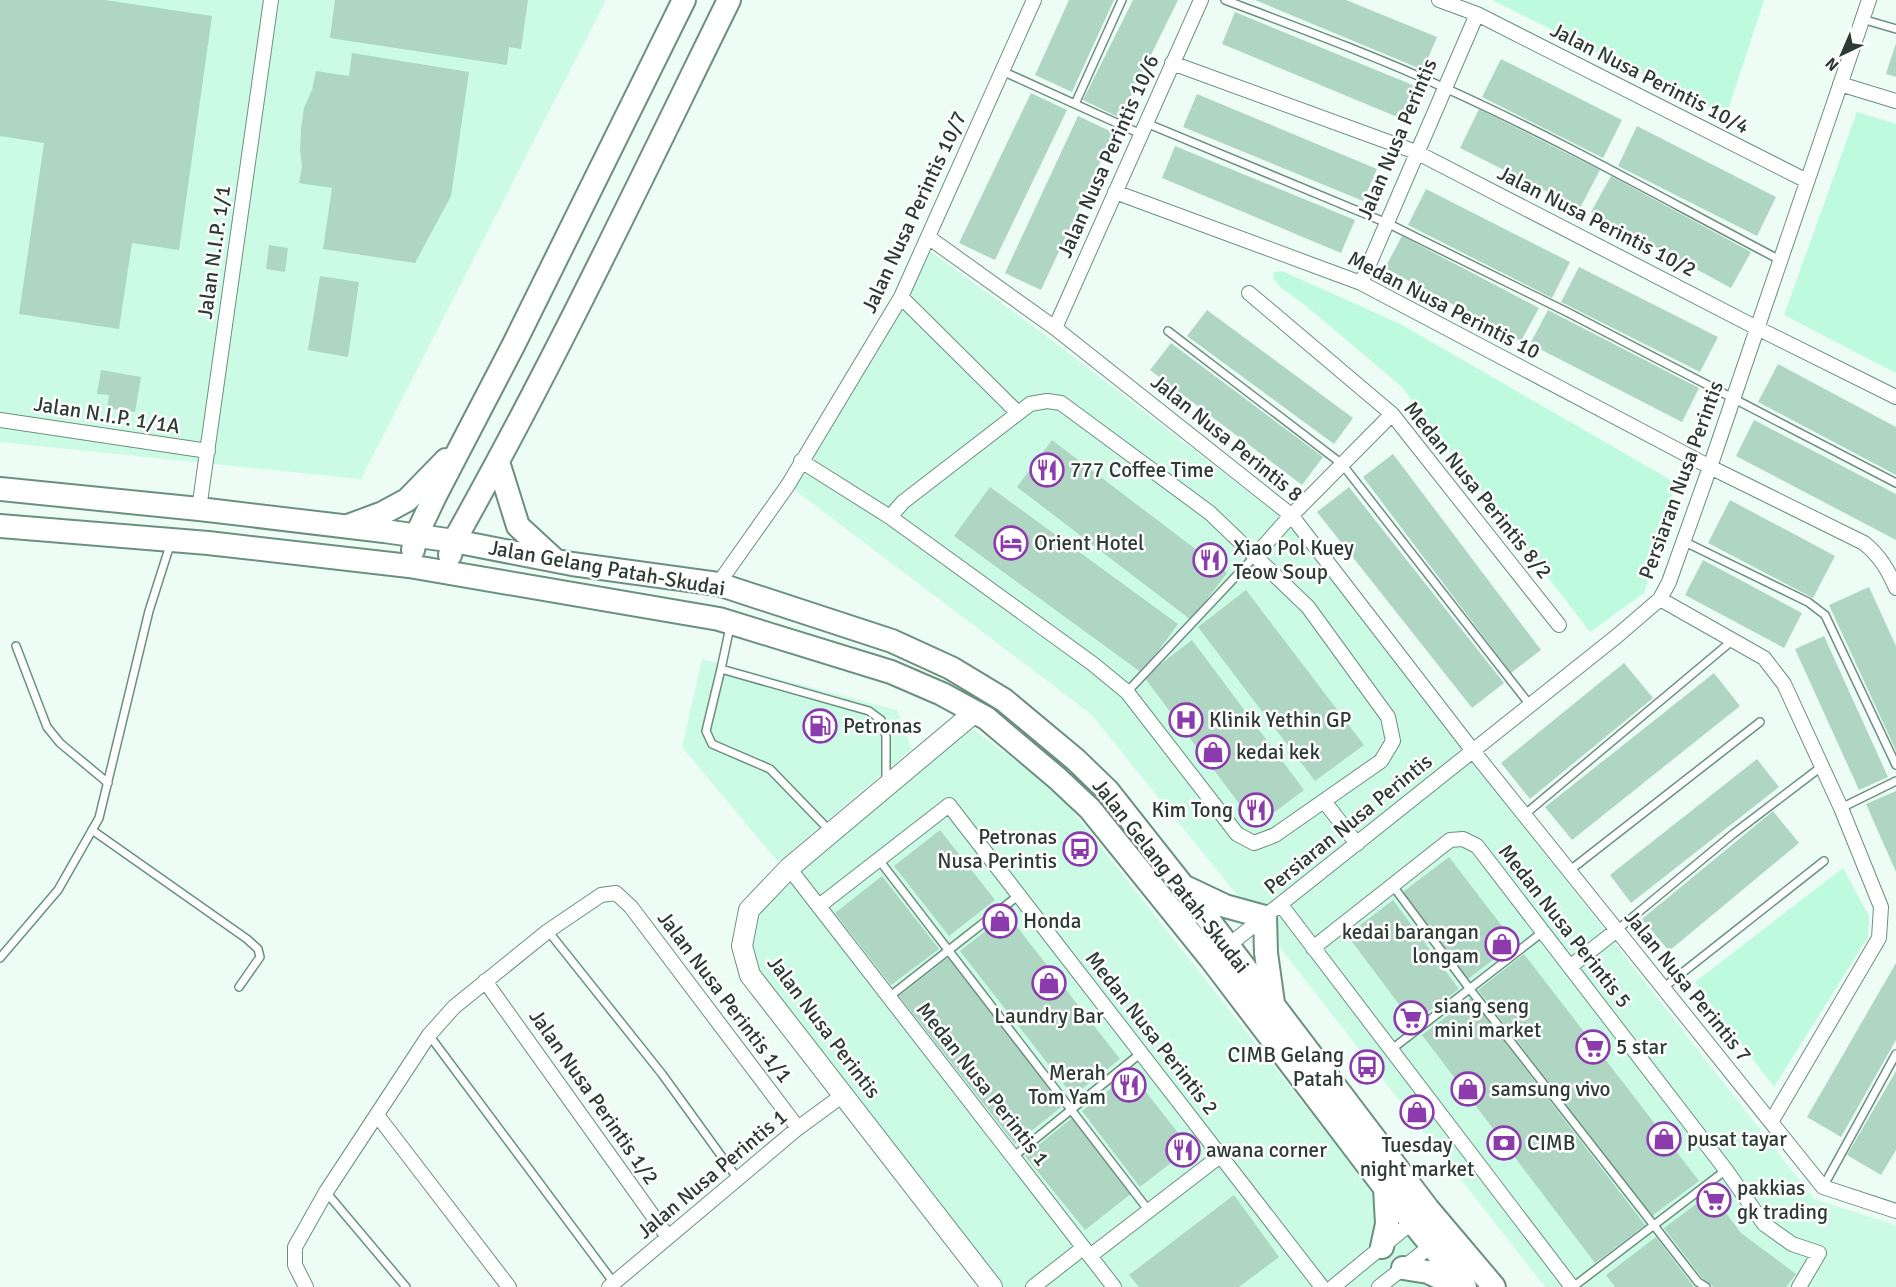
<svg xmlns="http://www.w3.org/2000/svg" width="1896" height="1287" font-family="Signika,sans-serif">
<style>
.built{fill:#cbfbe4}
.green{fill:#bdfade}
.building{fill:#afd6c3}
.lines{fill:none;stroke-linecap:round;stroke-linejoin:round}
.lane-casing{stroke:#6b907f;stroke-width:10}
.street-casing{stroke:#6b907f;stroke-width:16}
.secondary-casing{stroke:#6b907f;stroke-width:22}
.primary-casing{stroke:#6b907f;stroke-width:26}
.lane{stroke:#fff;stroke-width:7}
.street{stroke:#fff;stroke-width:14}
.secondary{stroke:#fff;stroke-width:20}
.primary{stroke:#fff;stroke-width:22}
.labels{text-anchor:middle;stroke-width:5;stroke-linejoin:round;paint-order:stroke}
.street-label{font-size:21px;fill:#2c3b34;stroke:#fff}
.poi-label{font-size:21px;fill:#2c3b34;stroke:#fff;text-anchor:start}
</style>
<rect width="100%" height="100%" fill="#edfdf5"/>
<path class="built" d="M0,0h606l-245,479 -361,-37z
M923,246l126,92 237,183 528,678 82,26v62h-351l-257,-329 -197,-244 -303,-229z
M702,659l195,51 15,39 -134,113 -96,-115z
M963,722l93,68 346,439 48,58h-451l-70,-88 -187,-253 7,-36z"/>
<path class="green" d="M1492,0h272l-38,116z
M1857,112l39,12v249l-112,-58z
M1282,271l118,53 276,159 -32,110 -54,39 -188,-245 -97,-82 -25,-18 -7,-9 1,-6z
M1843,868l26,48 -1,21 -94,150 -79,-105z"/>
<path class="building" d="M0,0h105l107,16 -33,234 -47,-7 -13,86 -100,-15 25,-171 -44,-7z
M335,0h193l-7,49 -12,-2 -2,18 -177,-27z
M1069,0h45l-42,92 -37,-17z
M1133,0h45l-58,118 -37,-18z
M1255,0h91l91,37 -14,33z
M1235,12l180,74 -13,33 -180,-75z
M1896,43v34l-10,-3z
M352,53l117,19 -18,124 -36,67 -92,-14 9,-61 -33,-5 3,-17 -2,-15 1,-22 3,-21 8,-18 4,-19 33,5z
M1501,59l121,61 -19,38 -121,-61z
M1031,93l36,17 -72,150 -36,-17z
M1197,94l180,75 -14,32 -180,-74z
M1479,109l121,61 -20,38 -120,-60z
M1078,116l36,17 -73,157 -36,-17z
M1637,126l139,71 -19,39 -139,-70z
M1175,146l180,74 -14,33 -179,-75z
M1611,176l140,76 -20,36 -140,-76z
M1426,189l144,73 -18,36 -144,-73z
M1402,236l137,72 -18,33 -136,-73z
M269,245l19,3 -3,24 -19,-3z
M1579,267l139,70 -18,35 -139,-70z
M320,276l39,6 -11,75 -40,-7z
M1207,310l146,108 -19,26 -147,-108z
M1548,310l151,78 -17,34 -152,-78z
M1171,343l152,114 -21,28 -152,-115z
M1778,364l118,63v48l-138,-73z
M101,370l40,7 -6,35 -28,-4 2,-13 -12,-1z
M1754,420l142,74v46l-160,-84z
M1052,440l175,133 -36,47 -174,-133z
M1393,454l148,196 -30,23 -148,-196z
M990,487l188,137 -36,49 -188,-137z
M1349,487l155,196 -32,25 -155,-196z
M1730,500l105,56 -22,42 -105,-55z
M1703,560l99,53 -18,35 -99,-53z
M1869,587l27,59v105l-67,-146z
M1246,590l118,155 -49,36 -117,-154z
M1824,636l64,141 -29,13 -64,-141z
M1192,640l112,150 -48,36 -112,-149z
M1624,663l29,35 -123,101 -29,-36z
M1714,673l26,33 -168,134 -27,-33z
M1757,759l22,28 -148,116 -21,-28z
M1896,791v81l-30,-68z
M1773,811l26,32 -130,108 -27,-32z
M940,830l55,70 -46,36 -55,-70z
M1075,833l19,23 -13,11 -19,-24z
M1449,857l66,86 -47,36 -65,-87z
M882,876l57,73 -48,36 -56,-72z
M1393,900l66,89 -46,34 -66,-88z
M1007,914l113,145 -47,37 -113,-145z
M1524,954l175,227 -47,35 -174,-226z
M949,957l116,147 -50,40 -116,-148z
M1896,963v77l-55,97 -34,-20z
M1471,998l174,227 -50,38 -173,-228z
M1896,1071v79l-15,25 -34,-20z
M1131,1073l59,75 -50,39 -58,-76z
M1072,1118l60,75 -47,37 -60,-74z
M1711,1193l30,40 55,41 -10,13h-72l-12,-9 -38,-50z
M1234,1195l45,62 -40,30h-100l-10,-12z
M1656,1237l38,50h-79l-9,-12z"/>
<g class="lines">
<defs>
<path id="lane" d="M1225,0c74,28 148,55 220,88 114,51 224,114 335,172
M1862,19l34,10
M1002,71l139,63
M1075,104l47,-104
M1146,123l241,100 182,90 327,170
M1168,331l174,133 188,241
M1683,541l125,61 17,13 71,150
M16,646l31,81 13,16 48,40
M721,669l9,-42
M1127,692l128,-136
M1841,808l55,-27
M1524,815l209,-175
M92,830l155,109 11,10 2,8 -21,30
M830,831l-60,-62 -58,-25 -6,-13 15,-62 148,42 12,9 5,16v46
M879,860l270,351
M1569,871l191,-149
M1393,886l76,102 229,294 8,5
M1617,930l116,-96 88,-67
M548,931l114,143 76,105
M0,958l58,-68 41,-72 50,-207 22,-69
M1663,988l161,-127
M889,997l130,-102
M429,1035l185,248
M1392,1049l152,-118
M1013,1157l128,-104
M1823,1187l73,-133
M326,1192l80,95
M1573,1287l153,-117"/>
<path id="street" d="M1439,0l38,14 330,167
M1172,63l244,89 341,176 139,69
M1840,84l56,17
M1115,192l246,91 349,184 154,76c16,13 24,27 32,45
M928,237l127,91 236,187 182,236 350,436 73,24
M1361,283l116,-269
M1249,293l143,121 167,211
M901,297l117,116
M1055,328l146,-328
M0,420l208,31
M801,461l89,56 203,147 34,28 110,142 17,9 21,-8 106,-74 12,-20 -5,-24 -80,-110 -98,-94 -149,-110 -14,-2 -17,3 -127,98 -13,15
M199,509l72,-509
M1255,556l31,-35 106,-107
M718,584l70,-99 113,-188 133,-297
M1660,599l104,59 20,26 57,124 40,99 -2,31 -108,184
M1324,801l33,43
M789,868l325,419
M1281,905l291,382
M819,906l130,-101 373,482
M1313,948l137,-108 13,-1 14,7 249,324 38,54 28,20 27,9 -20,34
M1224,949l393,-313 43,-37 9,-17 41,-115 159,-467
M1571,966l46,-36
M485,981l183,256
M377,1115l132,172
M1090,1256l130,-100
M306,1287l-11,-22v-18l31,-55 103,-157 25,-28 94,-76 53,-36 15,-2 15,14 167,221
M609,1287l189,-159 45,-33
M1033,1287l50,-39
M1333,1287l84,-69
M1379,1287l58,-46"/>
<path id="secondary" d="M975,712l-186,156 -40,42 -7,36 8,29 242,312"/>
<path id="primary" d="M498,462l20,64 38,35
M0,489l199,20 185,22 70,10 118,23 146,20 174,57 59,27 53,32 72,60 32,31 75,95 245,323 66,78
M0,526l208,17 201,23 310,53 172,53 51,22 44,24 71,60 33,31 121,150 174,229 80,99
M348,526l35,-13 24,-13 39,-40
M413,550l3,-14 19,-40 79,-152 170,-344
M450,555l4,-14c99,-176 186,-360 275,-541
M1187,888l38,18 40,11 1,36 7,50
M1382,1247l5,-23 -2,-36
M1403,1268l25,4 32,15"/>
</defs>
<use href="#lane" class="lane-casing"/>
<use href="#street" class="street-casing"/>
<use href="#secondary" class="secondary-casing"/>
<use href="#primary" class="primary-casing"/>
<use href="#lane" class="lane"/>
<use href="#street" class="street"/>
<use href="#secondary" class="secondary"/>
<use href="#primary" class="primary"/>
</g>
<defs>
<symbol id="restaurant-ring" viewBox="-11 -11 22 22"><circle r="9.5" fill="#fff" stroke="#8b3bab" stroke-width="1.5"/><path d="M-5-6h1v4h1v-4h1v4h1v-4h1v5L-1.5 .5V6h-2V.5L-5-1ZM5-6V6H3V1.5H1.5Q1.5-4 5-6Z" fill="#8b3bab"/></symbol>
<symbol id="hotel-ring" viewBox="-11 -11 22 22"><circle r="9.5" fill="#fff" stroke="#8b3bab" stroke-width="1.5"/><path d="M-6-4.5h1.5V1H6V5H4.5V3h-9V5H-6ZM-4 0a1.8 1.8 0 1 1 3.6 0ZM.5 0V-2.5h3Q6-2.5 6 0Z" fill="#8b3bab"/></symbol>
<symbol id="hospital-ring" viewBox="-11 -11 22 22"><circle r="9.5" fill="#fff" stroke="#8b3bab" stroke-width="1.5"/><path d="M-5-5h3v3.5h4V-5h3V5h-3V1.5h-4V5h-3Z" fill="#8b3bab"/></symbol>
<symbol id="fuel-ring" viewBox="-11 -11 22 22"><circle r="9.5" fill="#fff" stroke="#8b3bab" stroke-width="1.5"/><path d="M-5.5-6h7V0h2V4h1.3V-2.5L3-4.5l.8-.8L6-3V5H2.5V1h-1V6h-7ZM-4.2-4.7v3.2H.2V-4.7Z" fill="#8b3bab"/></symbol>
<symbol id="shop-ring" viewBox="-11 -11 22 22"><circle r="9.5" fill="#fff" stroke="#8b3bab" stroke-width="1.5"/><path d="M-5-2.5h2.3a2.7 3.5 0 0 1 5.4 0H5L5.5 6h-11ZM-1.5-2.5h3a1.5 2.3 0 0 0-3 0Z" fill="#8b3bab"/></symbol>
<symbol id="bus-ring" viewBox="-11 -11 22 22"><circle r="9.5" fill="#fff" stroke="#8b3bab" stroke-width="1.5"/><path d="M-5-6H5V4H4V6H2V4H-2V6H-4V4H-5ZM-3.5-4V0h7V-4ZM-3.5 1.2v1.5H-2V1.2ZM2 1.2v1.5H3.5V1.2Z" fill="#8b3bab"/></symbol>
<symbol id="supermarket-ring" viewBox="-11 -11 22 22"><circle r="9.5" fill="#fff" stroke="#8b3bab" stroke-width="1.5"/><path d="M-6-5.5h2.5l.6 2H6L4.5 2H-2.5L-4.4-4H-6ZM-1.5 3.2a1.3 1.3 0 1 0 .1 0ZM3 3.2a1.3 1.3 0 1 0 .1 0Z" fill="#8b3bab"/></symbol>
<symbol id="bank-ring" viewBox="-11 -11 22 22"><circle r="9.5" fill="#fff" stroke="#8b3bab" stroke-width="1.5"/><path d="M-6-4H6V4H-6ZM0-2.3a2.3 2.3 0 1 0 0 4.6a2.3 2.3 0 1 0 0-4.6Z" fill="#8b3bab"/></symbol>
</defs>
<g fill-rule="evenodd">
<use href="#restaurant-ring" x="1028" y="451" width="38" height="38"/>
<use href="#hotel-ring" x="992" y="524" width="38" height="38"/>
<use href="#restaurant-ring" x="1191" y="541" width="38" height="38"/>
<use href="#hospital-ring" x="1167" y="701" width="38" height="38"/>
<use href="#fuel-ring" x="801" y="707" width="38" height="38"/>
<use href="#shop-ring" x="1194" y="733" width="38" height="38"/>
<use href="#restaurant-ring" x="1237" y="791" width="38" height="38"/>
<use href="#bus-ring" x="1061" y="830" width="38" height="38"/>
<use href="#shop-ring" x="981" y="902" width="38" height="38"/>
<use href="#shop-ring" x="1483" y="925" width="38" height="38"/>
<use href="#shop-ring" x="1030" y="964" width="38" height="38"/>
<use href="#supermarket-ring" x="1392" y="999" width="38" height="38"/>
<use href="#supermarket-ring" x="1574" y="1028" width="38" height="38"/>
<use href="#bus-ring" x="1348" y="1048" width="38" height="38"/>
<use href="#restaurant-ring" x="1110" y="1066" width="38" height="38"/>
<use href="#shop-ring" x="1449" y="1070" width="38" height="38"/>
<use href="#shop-ring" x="1398" y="1093" width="38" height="38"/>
<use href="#shop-ring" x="1645" y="1120" width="38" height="38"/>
<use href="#bank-ring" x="1485" y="1124" width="38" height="38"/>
<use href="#restaurant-ring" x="1164" y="1131" width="38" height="38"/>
<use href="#supermarket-ring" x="1695" y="1181" width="38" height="38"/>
</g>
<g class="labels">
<g class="street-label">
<text transform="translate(1650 78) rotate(27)" y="7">Jalan Nusa Perintis 10/4</text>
<text transform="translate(1397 139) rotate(-67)" y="7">Jalan Nusa Perintis</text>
<text transform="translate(1108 156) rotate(-66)" y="7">Jalan Nusa Perintis 10/6</text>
<text transform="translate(914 212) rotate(-65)" y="7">Jalan Nusa Perintis 10/7</text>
<text transform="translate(1597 221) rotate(27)" y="7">Jalan Nusa Perintis 10/2</text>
<text transform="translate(214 252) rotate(-82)" y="7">Jalan N.I.P. 1/1</text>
<text transform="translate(1444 305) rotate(27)" y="7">Medan Nusa Perintis 10</text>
<text transform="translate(107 415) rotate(9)" y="7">Jalan N.I.P. 1/1A</text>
<text transform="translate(1227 438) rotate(39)" y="7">Jalan Nusa Perintis 8</text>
<text transform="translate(1681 480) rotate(-70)" y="7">Persiaran Nusa Perintis</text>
<text transform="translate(1478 490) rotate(51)" y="7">Medan Nusa Perintis 8/2</text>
<text transform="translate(607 568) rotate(10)" y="7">Jalan Gelang Patah-Skudai</text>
<text transform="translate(1348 824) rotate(-39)" y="7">Persiaran Nusa Perintis</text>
<text transform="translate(1171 876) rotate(52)" y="7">Jalan Gelang Patah-Skudai</text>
<text transform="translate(1565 926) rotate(52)" y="7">Medan Nusa Perintis 5</text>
<text transform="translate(1688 986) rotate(51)" y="7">Jalan Nusa Perintis 7</text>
<text transform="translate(725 997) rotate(53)" y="7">Jalan Nusa Perintis 1/1</text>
<text transform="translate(824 1027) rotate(53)" y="7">Jalan Nusa Perintis</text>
<text transform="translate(1152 1033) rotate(52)" y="7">Medan Nusa Perintis 2</text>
<text transform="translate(983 1084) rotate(52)" y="7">Medan Nusa Perintis 1</text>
<text transform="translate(594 1097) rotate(55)" y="7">Jalan Nusa Perintis 1/2</text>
<text transform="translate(712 1174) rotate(-40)" y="7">Jalan Nusa Perintis 1</text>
</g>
<g class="poi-label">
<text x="1070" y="477">777 Coffee Time</text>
<text x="1034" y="550">Orient Hotel</text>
<text x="1233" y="555">Xiao Pol Kuey<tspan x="1233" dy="24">Teow Soup</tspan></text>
<text x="1209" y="727">Klinik Yethin GP</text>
<text x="843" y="733">Petronas</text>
<text x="1236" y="759">kedai kek</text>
<text x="1233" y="817" text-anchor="end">Kim Tong</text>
<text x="1057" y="844" text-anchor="end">Petronas<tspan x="1057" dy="24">Nusa Perintis</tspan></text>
<text x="1023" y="928">Honda</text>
<text x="1479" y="939" text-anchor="end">kedai barangan<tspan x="1479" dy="24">longam</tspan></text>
<text x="1434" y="1013">siang seng<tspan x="1434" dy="24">mini market</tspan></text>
<text x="1049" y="1023" text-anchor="middle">Laundry Bar</text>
<text x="1616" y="1054">5 star</text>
<text x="1344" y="1062" text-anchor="end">CIMB Gelang<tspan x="1344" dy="24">Patah</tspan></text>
<text x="1106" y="1080" text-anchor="end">Merah<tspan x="1106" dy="24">Tom Yam</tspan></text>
<text x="1491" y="1096">samsung vivo</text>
<text x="1687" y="1146">pusat tayar</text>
<text x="1527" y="1150">CIMB</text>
<text x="1417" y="1152" text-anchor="middle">Tuesday<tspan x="1417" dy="24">night market</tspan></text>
<text x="1206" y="1157">awana corner</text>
<text x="1737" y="1195">pakkias<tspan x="1737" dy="24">gk trading</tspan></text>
</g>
</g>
<g transform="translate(1842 54) rotate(224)" stroke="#ffffff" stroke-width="4.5" paint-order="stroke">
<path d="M0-4.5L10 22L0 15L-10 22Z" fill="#2c3b34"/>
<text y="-9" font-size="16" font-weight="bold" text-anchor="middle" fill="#2c3b34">N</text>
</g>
</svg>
